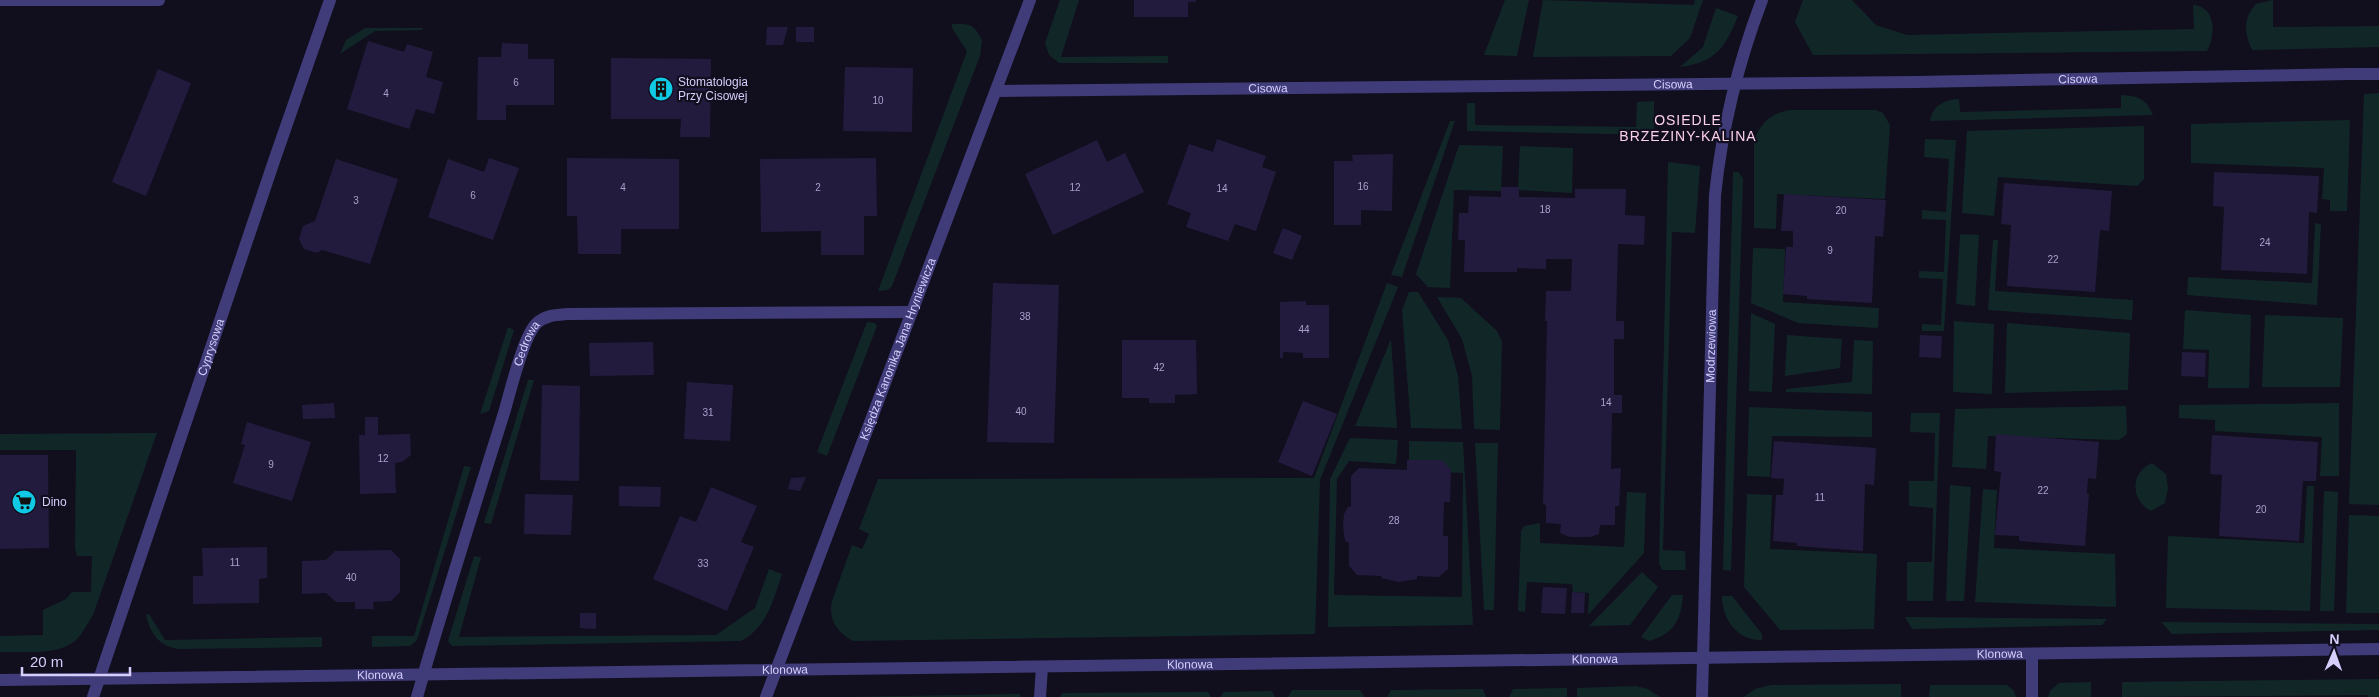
<svg xmlns="http://www.w3.org/2000/svg" width="2379" height="697" font-family="Helvetica,sans-serif">
<style>
.green{fill:#112727}
.building{fill:#231b3d}
.lines{fill:none;stroke-linecap:round;stroke-linejoin:round}
.lane{stroke:#403c7a;stroke-width:12}
.street{stroke:#403c7a;stroke-width:12}
.labels{text-anchor:middle;stroke-width:4.5;stroke-linejoin:round;paint-order:stroke}
.number-label{font-size:10px;fill:#a8a1cc}
.street-label{font-size:12px;fill:#d5cefb;stroke:#110e1e}
.poi-label{font-size:12px;fill:#d5cefb;stroke:#110e1e;text-anchor:start}
.neighbourhood-label{font-size:14px;letter-spacing:1px;fill:#fcd0ea;stroke:#110e1e}
</style>
<rect width="100%" height="100%" fill="#110e1e"/>
<path class="green" d="M1060,0h19l-18,57 107,-1v7h-109l-10,-8 -4,-12z
M1505,0h24l-12,56 -33,-1z
M1543,0l151,5 1,-5h8l-13,38 -19,18 -138,1z
M1803,0h49l24,25 31,10 287,-6 -1,-24c23,1 23,30 14,46l-394,4 -18,-33z
M2273,0v27l106,-1v21l-127,3c-8,-17 -9,-32 4,-46z
M1716,8l22,8c-13,32 -22,46 -58,51l23,-20z
M952,24c18,0 21,-1 30,16l-2,16 -88,230 -4,4 -10,1 89,-240 -15,-23z
M365,28h57l1,2 -48,1 -35,23 6,-14z
M2379,93v412l-30,-1 15,-410z
M2121,95c17,1 26,4 32,20l-223,6c3,-16 14,-21 29,-22l1,13 161,-4z
M1654,101v34l-187,-4v-28h8v22l161,2 1,-25z
M1791,110h84l8,3 7,12 -5,74 -108,-5 -1,35 -22,-1v-87c7,-19 17,-28 37,-31z
M2350,120l-3,91h-17v-11l-8,-1 2,-31 -133,-5v-39z
M1450,121h5l-53,156 -11,-2z
M2144,126v53l-7,7 -139,-9 -4,39 -32,-3 5,-82z
M1925,139l31,1 -12,191h-22v-7l19,1 2,-46 -24,-1v-7l25,1 2,-52 -24,-1v-9l24,2 3,-53 -25,-2z
M1459,145l44,1 -2,45 -47,-1 -4,98 -22,-1 -12,-13z
M1520,146l53,2 -1,45 -54,-3z
M1668,162l32,4 -5,67 -23,-1 -9,318 22,1 1,19h-24l-3,-7z
M1733,172h5l5,6 -12,393 -8,-1z
M2315,223l6,1 -4,81 -130,-10 1,-18 124,6z
M1960,234l19,1 -4,71 -19,-2z
M1993,240h5l-3,51 138,9 -1,20 -144,-10z
M1753,248l32,1 -2,53 96,6 -1,20 -80,-5 -47,-20z
M1387,283l11,4 -78,193 -5,154 -462,7c-16,-8 -25,-22 -21,-40l20,-56 10,4 7,-15 -10,-5 19,-50 436,-1z
M1409,292h9l30,48 10,36 4,53 -51,-1 -9,-118z
M1437,297l24,1 36,33 5,11 -2,88 -26,-1 -2,-53 -10,-37z
M2185,310l66,5 -2,73h-41l1,-38 -26,-1z
M1751,313l24,11 -3,68 -23,-1z
M2265,315l78,3 -3,69h-78z
M1954,321l40,3 -2,70 -39,-2z
M867,322l8,1 2,3 -50,130 -10,-4z
M2007,323l123,10 -2,57 -123,3z
M508,327l6,3 -25,81 -9,3z
M1787,335l55,4 -2,29 -55,8z
M1391,339l6,89 -42,-2z
M1854,340l19,1 -1,53 -86,-2v-3l66,-7z
M528,380h6l-43,144 -7,-1z
M2339,403v73h-19l2,-39 -107,-6v-11l-36,-2v-13z
M2126,406l1,28 -8,6 -131,-4 -2,33 -34,-2 3,-58z
M1749,407l123,5v25l-100,-1 -2,41 -23,-1z
M1911,413h29l-7,188h-26v-39h25l1,-54 -24,-2v-25h25l1,-48 -25,-1z
M157,433l-64,182c-5,7 -9,16 -15,23 -18,19 -54,13 -78,14v-16l43,-1v-25l23,-11 6,-7h19l1,-36h-15l-2,-8 1,-98h-76v-16z
M1350,438l48,2 -2,24 -47,-3 -12,18 -3,116 128,2 1,-124 -54,-2v-30l54,1 10,183 -145,2 2,-148z
M1475,443h23l-4,167h-10z
M2152,463l14,11 2,14 -3,15 -14,8c-21,-11 -21,-39 1,-48z
M464,466l7,1 -54,173 -7,6 -38,1v-11h42z
M1950,485l21,2 -7,114h-18z
M2307,486h7l-4,125 -144,-3 2,-72 136,7z
M1983,489l14,1 -3,58 121,6 1,53 -141,-5z
M2324,491l14,1 -4,119h-14z
M1627,492l19,1 -2,60 -56,62 1,-22 -16,-1 -1,-8 -45,-2 -2,30 -7,-1 3,-80 3,-5 16,-3v20l84,4z
M1747,494l25,1 -2,54 107,5 -3,75 -94,1 -36,-43z
M2349,515l30,1v97h-33z
M474,556l7,1 -22,80 257,-2 39,-27 14,-39 13,5c-9,27 -15,53 -41,67l-289,5 -4,-5z
M1642,572l16,15 -28,38 -41,1z
M1672,595h11c-2,25 -9,39 -34,46l-8,-4z
M1722,596h10l30,38v6c-24,1 -40,-20 -40,-44z
M149,614l16,26 157,-3v10l-145,2c-20,-5 -26,-15 -31,-34z
M1905,617l202,2 -5,6 -190,4z
M2161,622l218,2v6l-207,4z
M2379,679v18h-11l-1,-2 -245,2v-15z
M2091,682v15h-43l2,-6 9,-8z
M1901,684v13h-157l11,-8 16,-4z
M1930,685h77l7,6 2,6h-87z
M1636,686l12,3 12,8h-83v-9z
M1567,688v9h-58l4,-8z
M1483,689l3,8h-99l4,-7z
M1292,690h68l5,7h-77z
M1272,691l3,6h-55l4,-5z
M1208,692l3,5h-151l2,-4z
M1020,694l1,3h-185h4z"/>
<path class="building" d="M1134,0h62v2h-8v15h-54z
M767,27h21l-5,18h-17z
M796,27h18v15h-18z
M368,41l36,11 3,-8 26,8 -7,25 17,5 -9,32 -18,-5 -7,20 -62,-20z
M502,43l26,1v15h26v46h-48v15h-29l1,-63h23z
M611,58l100,1 -1,78h-30l1,-18h-70z
M845,67l68,1 -1,64 -69,-1z
M158,69l33,14 -45,113 -34,-14z
M1217,139l49,17 -4,11 14,5 -20,59 -21,-7 -7,17 -42,-14 5,-14 -24,-9 22,-60 24,8z
M1097,140l10,22 18,-9 19,39 -91,43 -28,-61z
M1393,154l-1,57 -31,-1v15h-27v-64h19l-1,-6z
M489,158l30,10 -26,72 -65,-23 20,-58 36,13z
M567,158l112,1v70h-58v25h-43l-1,-38h-10z
M876,158l1,58h-13v39h-43v-24l-60,1 -1,-73z
M336,159l62,20 -28,85 -48,-14 -5,3 -13,-4 -5,-10 4,-13 12,-5z
M2214,172l105,4 -2,37 -8,-1 -2,62 -86,-4 3,-63 -11,-1z
M2004,183l108,8 -3,40 -9,-1 -5,62 -88,-6 4,-61 -10,-1z
M1501,187h18v10l56,1v-9h51l-1,26 20,1 -1,29 -26,-1 -2,77h8v18h-10v56h8v18h-10l-1,56 10,-1 -2,38h-4v19h-15l-1,9 -9,3h-20l-10,-4 1,-9 -15,-1v-18l-3,-1 4,-183h-2l1,-30h25l1,-32h-26v10l-29,-1v4h-53l1,-32h-7l1,-27h9l1,-17 32,1z
M1784,194l102,6 -3,37 -8,-1 -3,67 -65,-4v-3l-24,-2 3,-47h7v-16h-12z
M1283,228l19,8 -10,24 -19,-7z
M993,283l66,2 -5,158 -67,-1z
M1306,301v4h23v53h-26v-5l-20,-1v6h-3v-56z
M1920,335l22,1 -1,22 -22,-1z
M1122,340h74l1,54 -22,1v8h-26v-5h-27z
M653,342l1,33 -64,1 -1,-33z
M2182,352l24,1 -1,24 -24,-1z
M687,382l46,3 -3,56 -46,-2z
M542,385l38,1 -1,95 -39,-1z
M1303,401l34,13 -25,62 -34,-14z
M334,403l1,15 -32,1 -1,-14z
M365,417h13v18l32,-1 1,21 -9,7 -7,1 1,30 -36,1 -1,-59h6z
M247,422l64,20 -19,59 -59,-18 12,-38 -4,-1z
M1996,434l103,8 -3,37 -8,-1 -1,15 2,1 -4,52 -66,-5v-5l-24,-1 6,-63 -7,-1z
M2212,435l106,7 -2,39h-13l-4,60 -80,-5 3,-61 -12,-1z
M1774,441l102,7 -2,37 -9,-1 -2,67 -66,-5v-3l-24,-2 3,-46h7l1,-16 -13,-1z
M0,455h48l1,93 -49,1z
M1407,460h35l9,9 -1,33h-6l-1,34h5v33l-9,8 -22,-1v3l-18,3 -18,-4 1,-2 -25,-1 -8,-9v-24h-3l-2,-6 -1,-11 1,-11 4,-7h3v-31l8,-8 48,2z
M806,477l-6,14 -12,-2 3,-11z
M619,486l42,1 -1,20 -41,-1z
M711,487l46,19 -16,36 13,5 -27,64 -74,-32 27,-63 16,6z
M525,494l48,1 -2,40 -47,-1z
M267,547v31l-8,1v24l-66,1v-28h10l-1,-28z
M391,550l9,9v33l-9,9 -18,1 1,7h-19v-7h-19l-10,-9 -24,1v-33l24,-1 9,-9z
M1543,587l24,1 -2,26 -24,-1z
M1572,592l13,1 -1,20h-13z
M580,613h16v16l-16,-1z"/>
<g class="lines">
<g class="lane">
<path d="M2350,74h29"/>
<path id="s1" d="M417,697c27,-95 57,-189 87,-284 6,-20 19,-76 32,-89 9,-9 20,-9 32,-10l344,-2"/>
</g>
<g class="street">
<path d="M0,0h159"/>
<path id="s2" d="M997,91l919,-9 434,-8"/>
<path id="s3" d="M0,680l2379,-31"/>
<path id="s4" d="M93,697l181,-536 56,-161"/>
<path id="s5" d="M766,697l264,-697"/>
<path d="M1040,697l2,-30"/>
<path id="s6" d="M1702,697l13,-502c7,-66 23,-132 47,-195"/>
<path d="M2032,697v-43"/>
</g>
</g>
<defs>
<symbol id="building-disc" viewBox="-11 -11 22 22"><circle r="9.5" fill="#10c9e5" stroke="#110e1e"/><path d="M-4-6H4V6H1V3H-1V6H-4ZM-2.5-4.3h1.7v1.8h-1.7ZM.8-4.3h1.7v1.8H.8ZM-2.5-1h1.7V.8h-1.7ZM.8-1h1.7V.8H.8Z" fill="#111"/></symbol>
<symbol id="supermarket-disc" viewBox="-11 -11 22 22"><circle r="9.5" fill="#10c9e5" stroke="#110e1e"/><path d="M-6-5.5h2.5l.6 2H6L4.5 2H-2.5L-4.4-4H-6ZM-1.5 3.2a1.3 1.3 0 1 0 .1 0ZM3 3.2a1.3 1.3 0 1 0 .1 0Z" fill="#111"/></symbol>
</defs>
<g fill-rule="evenodd">
<use href="#building-disc" x="647" y="75" width="28" height="28"/>
<use href="#supermarket-disc" x="10" y="488" width="28" height="28"/>
</g>
<g class="labels">
<g class="number-label">
<text x="516" y="86">6</text>
<text x="386" y="97">4</text>
<text x="878" y="104">10</text>
<text x="1363" y="190">16</text>
<text x="623" y="191">4</text>
<text x="818" y="191">2</text>
<text x="1075" y="191">12</text>
<text x="1222" y="192">14</text>
<text x="473" y="199">6</text>
<text x="356" y="204">3</text>
<text x="1545" y="213">18</text>
<text x="1841" y="214">20</text>
<text x="2265" y="246">24</text>
<text x="1830" y="254">9</text>
<text x="2053" y="263">22</text>
<text x="1025" y="320">38</text>
<text x="1304" y="333">44</text>
<text x="1159" y="371">42</text>
<text x="1606" y="406">14</text>
<text x="1021" y="415">40</text>
<text x="708" y="416">31</text>
<text x="383" y="462">12</text>
<text x="271" y="468">9</text>
<text x="2043" y="494">22</text>
<text x="1820" y="501">11</text>
<text x="2261" y="513">20</text>
<text x="1394" y="524">28</text>
<text x="235" y="566">11</text>
<text x="703" y="567">33</text>
<text x="351" y="581">40</text>
</g>
<g class="street-label">
<text dy="4" stroke="none"><textPath href="#s2" startOffset="1081">Cisowa</textPath></text>
<text dy="4" stroke="none"><textPath href="#s2" startOffset="676">Cisowa</textPath></text>
<text dy="4" stroke="none"><textPath href="#s2" startOffset="271">Cisowa</textPath></text>
<text dy="4" stroke="none"><textPath href="#s6" startOffset="351">Modrzewiowa</textPath></text>
<text dy="4" stroke="none"><textPath href="#s1" startOffset="370">Cedrowa</textPath></text>
<text dy="4" stroke="none"><textPath href="#s4" startOffset="369">Cyprysowa</textPath></text>
<text dy="4" stroke="none"><textPath href="#s5" startOffset="372">Księdza Kanonika Jana Hryniewicza</textPath></text>
<text dy="4" stroke="none"><textPath href="#s3" startOffset="2000">Klonowa</textPath></text>
<text dy="4" stroke="none"><textPath href="#s3" startOffset="1595">Klonowa</textPath></text>
<text dy="4" stroke="none"><textPath href="#s3" startOffset="1190">Klonowa</textPath></text>
<text dy="4" stroke="none"><textPath href="#s3" startOffset="785">Klonowa</textPath></text>
<text dy="4" stroke="none"><textPath href="#s3" startOffset="380">Klonowa</textPath></text>
</g>
<g class="poi-label">
<text x="678" y="86">Stomatologia<tspan x="678" dy="14">Przy Cisowej</tspan></text>
<text x="42" y="506">Dino</text>
</g>
<g class="neighbourhood-label">
<text x="1688" y="125">OSIEDLE<tspan x="1688" dy="16">BRZEZINY-KALINA</tspan></text>
</g>
</g>
<g transform="translate(2334 652) rotate(2)" stroke="#110e1e" stroke-width="4" paint-order="stroke">
<path d="M0-4L9 19L0 12L-9 19Z" fill="#d5cefb"/>
<text y="-8" font-size="14" font-weight="bold" text-anchor="middle" fill="#d5cefb">N</text>
</g>
<path d="M22 667v8h108v-8" fill="none" stroke="#d5cefb" stroke-width="2.5"/>
<text x="30" y="667" font-size="15" fill="#d5cefb" stroke="#110e1e" stroke-width="4" paint-order="stroke">20 m</text>
</svg>
